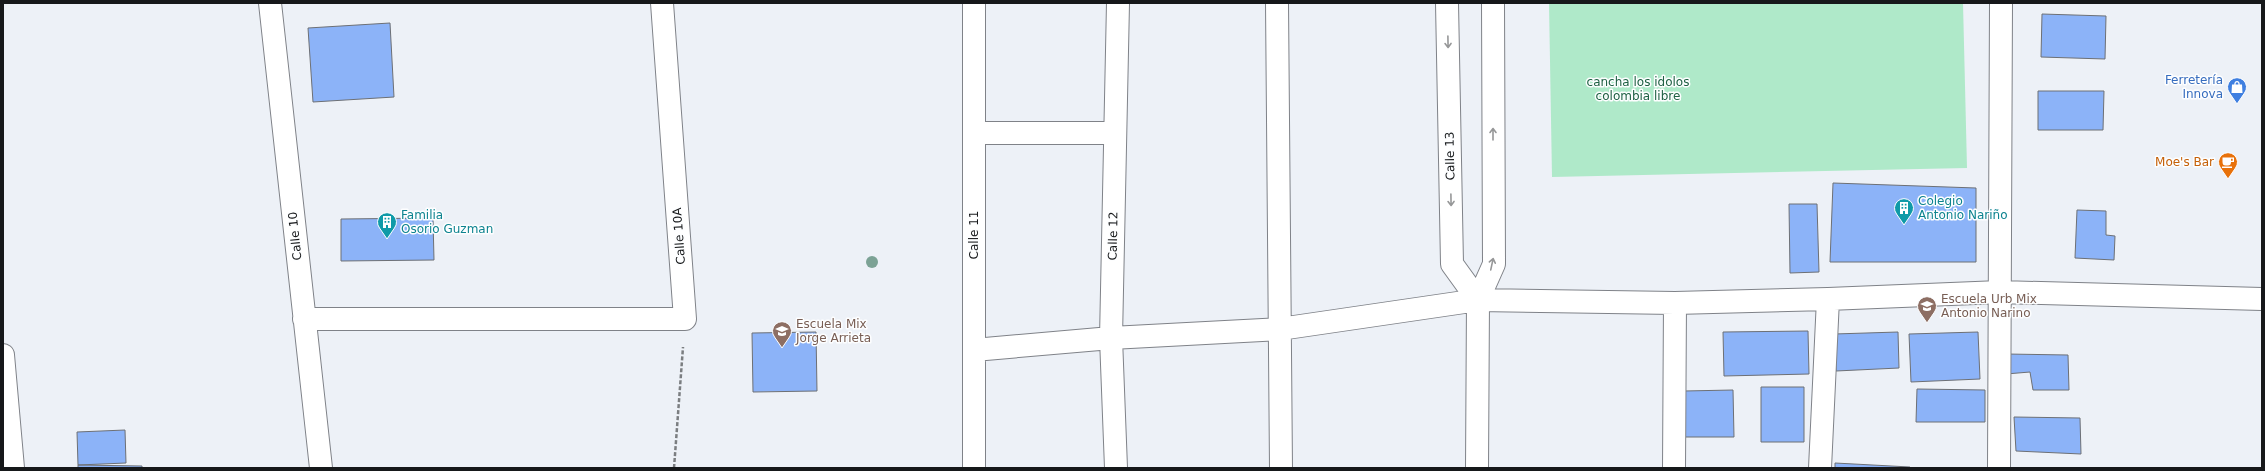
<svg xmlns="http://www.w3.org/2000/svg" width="2265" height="471" font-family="'DejaVu Sans',sans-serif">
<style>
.green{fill:#afe9c9}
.building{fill:#8cb3f8;stroke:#6d7075}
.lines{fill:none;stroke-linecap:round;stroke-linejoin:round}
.minor-casing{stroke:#7f8288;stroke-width:24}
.path{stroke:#7b7e81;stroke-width:2.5;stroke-dasharray:4 2;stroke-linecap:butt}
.minor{stroke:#fff;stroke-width:22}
.tree{fill:#7ca295}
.oneway{stroke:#969798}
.labels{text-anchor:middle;stroke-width:3;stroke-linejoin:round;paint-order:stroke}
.shop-label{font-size:12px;fill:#366cbe;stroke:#fdfeff;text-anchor:end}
.park-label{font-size:12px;fill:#1f6144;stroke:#fdfeff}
.street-label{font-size:12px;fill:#16181a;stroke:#fdfeff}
.food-label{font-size:12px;fill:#c56008;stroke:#fdfeff;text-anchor:end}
.culture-label{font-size:12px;fill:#0d838f;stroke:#fdfeff;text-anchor:start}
.education-label{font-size:12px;fill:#785e54;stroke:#fdfeff;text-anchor:start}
</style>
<rect width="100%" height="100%" fill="#edf1f7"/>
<path class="green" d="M1549,3h414l4,165 -415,9z"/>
<path class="building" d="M2042,14l64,2 -1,43 -64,-2z
M390,23l4,74 -81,5 -5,-74z
M2038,91h66l-1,39h-65z
M1833,183l143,5v74h-146z
M1789,204h28l2,68 -29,1z
M2077,210l29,1v24l9,1 -1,24 -39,-2z
M433,218l1,42 -93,1v-42z
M1808,331l1,43 -85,2 -1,-44z
M816,332l1,59 -64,1 -1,-59z
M1898,332l1,36 -63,3 -2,-37z
M1978,332l2,47 -69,3 -2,-48z
M2006,354l62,1 1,35h-36l-3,-18 -24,2z
M1761,387h43v55h-43z
M1917,389l68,1v32h-69z
M1733,390l1,47h-49l-1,-46z
M2014,417l66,1 1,36 -65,-3z
M125,430l1,33 -48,2 -1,-33z
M1835,463l75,4v1h-75z
M78,465l64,1v2h-64z"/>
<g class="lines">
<defs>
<path id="minor" d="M270,3l51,465
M1277,3l4,465
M1447,3l5,261 26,36
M974,133h141
M304,319h381l-23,-316
M974,350l137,-12 169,-9 198,-29 197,3 153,-4 172,-7 262,7
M3,355l10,113
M974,468v-465
M1116,468l-5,-130 7,-335
M1477,468l1,-168 16,-36 -1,-261
M1674,468l1,-165
M1820,468l8,-169
M1999,468l2,-465"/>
</defs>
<use href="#minor" class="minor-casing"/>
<path class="path" d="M674,468l9,-121"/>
<use href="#minor" class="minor"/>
</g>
<circle class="tree" cx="872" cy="262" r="6"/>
<defs><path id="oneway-shaft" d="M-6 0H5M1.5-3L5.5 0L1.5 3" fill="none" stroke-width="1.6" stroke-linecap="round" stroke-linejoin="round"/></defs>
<g class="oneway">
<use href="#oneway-shaft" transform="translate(1448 42) rotate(89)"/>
<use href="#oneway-shaft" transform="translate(1493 134) rotate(-90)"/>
<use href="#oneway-shaft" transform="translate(1451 200) rotate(89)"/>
<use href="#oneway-shaft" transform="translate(1492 264) rotate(-78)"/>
</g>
<defs>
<symbol id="shop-pin" viewBox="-11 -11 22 30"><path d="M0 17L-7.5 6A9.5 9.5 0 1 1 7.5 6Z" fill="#3f7fe0" stroke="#fdfeff"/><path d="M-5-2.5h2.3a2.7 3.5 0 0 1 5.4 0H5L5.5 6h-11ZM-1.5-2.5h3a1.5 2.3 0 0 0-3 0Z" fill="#fff"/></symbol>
<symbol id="cafe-pin" viewBox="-11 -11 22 30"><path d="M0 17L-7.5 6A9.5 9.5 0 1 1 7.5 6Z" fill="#e8710a" stroke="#fdfeff"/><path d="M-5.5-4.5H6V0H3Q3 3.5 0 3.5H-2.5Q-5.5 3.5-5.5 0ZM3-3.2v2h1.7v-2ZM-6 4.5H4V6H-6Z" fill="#fff"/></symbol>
<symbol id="building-pin" viewBox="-11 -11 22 30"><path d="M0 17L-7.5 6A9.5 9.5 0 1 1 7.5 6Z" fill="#0f9aa8" stroke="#fdfeff"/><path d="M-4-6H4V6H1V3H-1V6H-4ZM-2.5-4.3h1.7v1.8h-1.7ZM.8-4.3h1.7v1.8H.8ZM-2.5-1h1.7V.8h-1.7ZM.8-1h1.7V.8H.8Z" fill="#fff"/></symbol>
<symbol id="school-pin" viewBox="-11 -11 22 30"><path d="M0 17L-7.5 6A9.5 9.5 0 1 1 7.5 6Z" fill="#8d6e63" stroke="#fdfeff"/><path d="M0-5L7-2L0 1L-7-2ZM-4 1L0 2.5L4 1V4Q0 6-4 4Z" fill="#fff"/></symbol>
</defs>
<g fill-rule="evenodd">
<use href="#shop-pin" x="2226" y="76" width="22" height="30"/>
<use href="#cafe-pin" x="2217" y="151" width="22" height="30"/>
<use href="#building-pin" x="1893" y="197" width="22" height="30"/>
<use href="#building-pin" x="376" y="211" width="22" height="30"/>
<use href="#school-pin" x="1916" y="295" width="22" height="30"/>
<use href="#school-pin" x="771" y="320" width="22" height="30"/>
</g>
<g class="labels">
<g class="shop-label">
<text x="2223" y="84">Ferretería<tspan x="2223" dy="14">Innova</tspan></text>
</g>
<g class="park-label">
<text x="1638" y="86">cancha los idolos<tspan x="1638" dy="14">colombia libre</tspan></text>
</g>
<g class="street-label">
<text transform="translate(1450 156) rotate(-91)" y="4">Calle 13</text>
<text transform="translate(974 235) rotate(-90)" y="4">Calle 11</text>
<text transform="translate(295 236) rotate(-96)" y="4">Calle 10</text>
<text transform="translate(679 236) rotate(-94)" y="4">Calle 10A</text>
<text transform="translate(1113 236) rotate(-89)" y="4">Calle 12</text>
</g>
<g class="food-label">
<text x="2214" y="166">Moe's Bar</text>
</g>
<g class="culture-label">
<text x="1918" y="205">Colegio<tspan x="1918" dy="14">Antonio Nariño</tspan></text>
<text x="401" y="219">Familia<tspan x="401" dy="14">Osorio Guzman</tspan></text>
</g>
<g class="education-label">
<text x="1941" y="303">Escuela Urb Mix<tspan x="1941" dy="14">Antonio Narino</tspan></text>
<text x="796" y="328">Escuela Mix<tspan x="796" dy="14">Jorge Arrieta</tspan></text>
</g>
</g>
<rect width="2265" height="471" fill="none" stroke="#16181a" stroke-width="8"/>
</svg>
